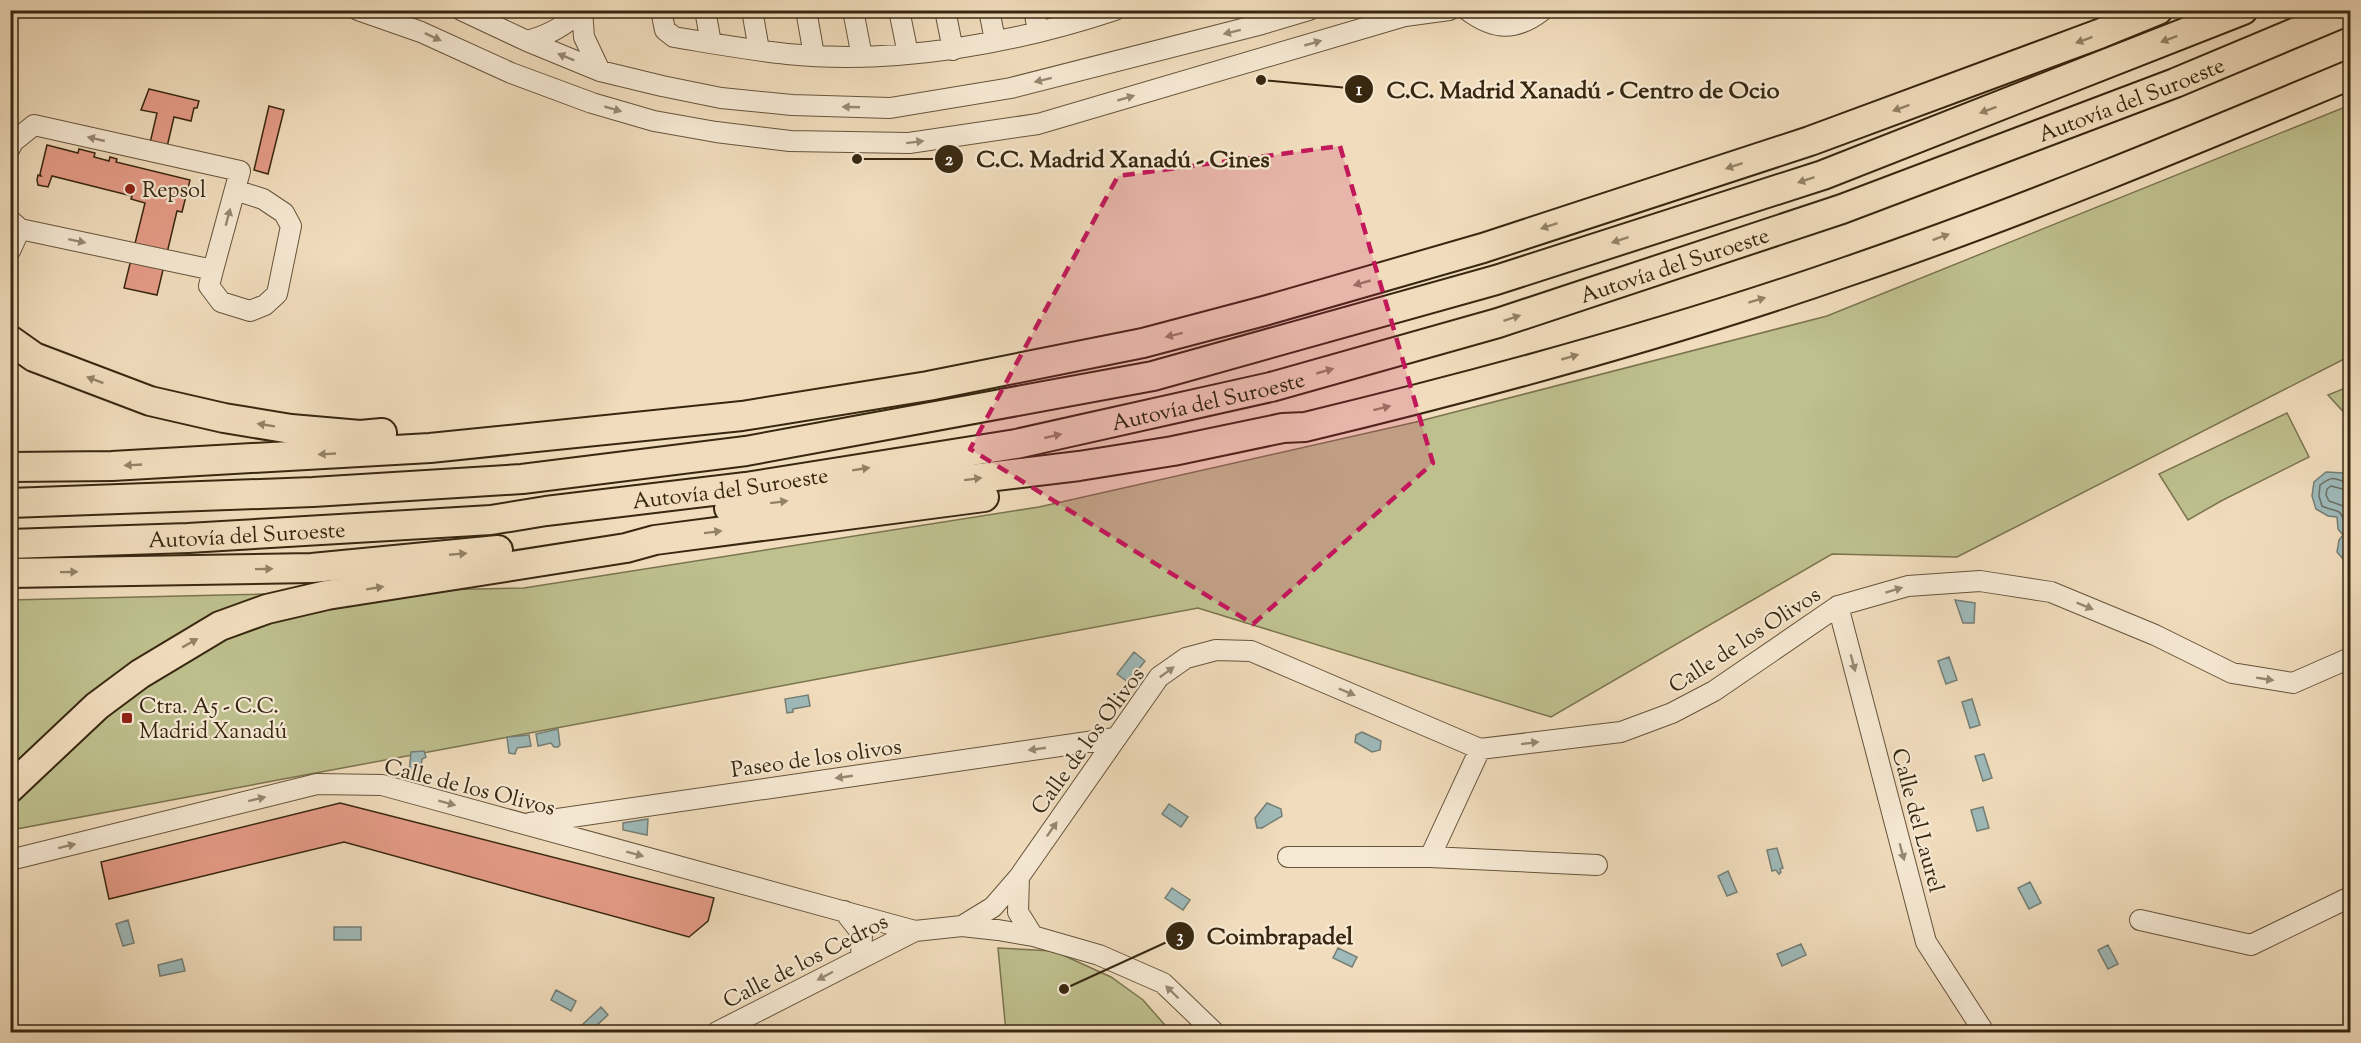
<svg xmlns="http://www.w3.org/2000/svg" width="2361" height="1043" font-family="'Sorts Mill Goudy',serif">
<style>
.green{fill:#bec08e;stroke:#7b744f;stroke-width:1.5}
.water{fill:#9ebaba;stroke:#757f76;stroke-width:1.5}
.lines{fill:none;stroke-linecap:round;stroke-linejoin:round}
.shore{stroke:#6b7065;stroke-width:1.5}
.building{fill:#e69c88;stroke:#382710;stroke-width:1.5}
.minor-casing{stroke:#66543b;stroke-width:22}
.highway-casing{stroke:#382710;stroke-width:32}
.minor{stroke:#f6e9d4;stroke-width:20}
.highway{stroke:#f1ddbd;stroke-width:28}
.oneway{fill:#978872}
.oneway2{fill:#948266}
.marked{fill:#c2185b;fill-opacity:0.2;stroke:#c2185b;stroke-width:4.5;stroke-dasharray:12 8;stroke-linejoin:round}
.poi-dot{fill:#8f2418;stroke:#f6e9d4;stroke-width:2}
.labels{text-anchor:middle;stroke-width:4.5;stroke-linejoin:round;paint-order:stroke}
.street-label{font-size:22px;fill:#382710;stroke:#f6e9d4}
.poi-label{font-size:22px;fill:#382710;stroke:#f6e9d4;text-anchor:start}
.leader{fill:none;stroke:#382710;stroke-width:2}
.callout-dot{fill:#382710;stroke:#f6e9d4;stroke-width:2}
.mark-label{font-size:18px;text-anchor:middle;font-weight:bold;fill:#fff}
.callout-label{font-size:24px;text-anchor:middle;font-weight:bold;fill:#382710;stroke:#f6e9d4;stroke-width:4.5;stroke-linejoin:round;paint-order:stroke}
</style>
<rect width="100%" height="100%" fill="#f1ddbd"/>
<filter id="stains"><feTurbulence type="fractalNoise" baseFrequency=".00333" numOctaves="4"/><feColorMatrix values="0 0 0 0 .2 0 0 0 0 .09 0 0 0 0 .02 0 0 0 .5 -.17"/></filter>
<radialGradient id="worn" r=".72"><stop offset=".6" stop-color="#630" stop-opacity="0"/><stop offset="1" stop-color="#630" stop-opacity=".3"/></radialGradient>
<path class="green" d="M2350,105v251l-393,201 -125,-3 -281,163 -353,-109 -1187,222 -1,-230 514,-12 515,-81 377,-85 411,-106z
M2350,386v33l-22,-24z
M2287,413l22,44 -88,44 -33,19 -29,-46z
M998,948l56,3 57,26 32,23 28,32h-165z"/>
<path class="water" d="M2326,472l18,1 6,7v82l-6,-2 -7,-8 2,-12 4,-5 -5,-6 -1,-12 -9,-1 -12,-7 -4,-13 2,-14z
M1955,600l20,3 -1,20h-11z
M1134,652l11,9 -17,21 -11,-8z
M1949,657l8,23 -11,4 -8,-23z
M808,695l2,11 -17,3v3l-6,1 -2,-14z
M1972,699l8,26 -10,3 -8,-26z
M558,729l2,16 -2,2h-4l-3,-4 -13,3 -2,-12z
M1362,732l19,9 -1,9 -8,2 -17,-10 1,-7z
M529,735l2,11 -14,2 -2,6 -6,-1 -2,-16z
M424,751l2,6 -4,2 -2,17 -11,-3 2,-21z
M1984,754l8,24 -9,3 -8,-25z
M1267,803l14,6 1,7 -20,12h-5l-2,-10z
M1169,804l19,13 -7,10 -19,-13z
M1983,807l6,21 -12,3 -6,-21z
M648,819l-1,16 -24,-5v-7z
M1777,848l6,20 -3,1 1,3 -2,2 -3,-4 -4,1 -5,-21z
M1728,871l9,21 -10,4 -9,-20z
M2030,882l11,21 -12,6 -11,-21z
M1172,888l18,12 -7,10 -18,-12z
M128,920l6,23 -11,3 -7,-22z
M334,927h27v13h-27z
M1801,944l5,11 -24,11 -5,-12z
M2108,945l10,19 -10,5 -10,-19z
M1338,948l19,9 -5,10 -19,-9z
M182,959l3,12 -25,5 -2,-11z
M556,990l20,11 -5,10 -20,-11z
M601,1007l7,8 -19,17 -7,-7z"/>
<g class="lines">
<path class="shore" d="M2350,483c-14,-2 -15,-10 -30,2l-1,11 3,10c6,3 10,3 15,5 7,2 9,17 12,24l-5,15 6,6
M2350,491l-19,-5 -4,3 -1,6 3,6 17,6 4,9"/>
</g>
<path class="building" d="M149,89l50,12 -2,7h-3l-3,13 -17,-4 -7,30 -17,-4 7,-30 -16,-3z
M269,106l15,4 -16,64 -14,-4z
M47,145l31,8 1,-4 16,4 -1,4 15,4 1,-4 7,2 -1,3 74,18 -8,32 -5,-1 -20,84 -33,-7 21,-85 -14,-4 1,-3 -80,-20 -4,11 -10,-2 -1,-5 1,-5 3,1 -1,-2z
M340,803l374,95 -6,23 -19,16 -345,-95 -235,57 -8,-37z"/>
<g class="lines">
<defs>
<path id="minor" d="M358,10l63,22 90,41 81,30 62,18 62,11 74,9 119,2 129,-19 367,-108 44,-6
M461,10l66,31 73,30 62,15 59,12 71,7 98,3 121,-20 251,-64 47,-14
M582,10l2,27 16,34
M661,10l4,20 9,7c37,6 75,13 113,17 108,11 225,-10 328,-44
M705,10l6,33
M752,10l7,40
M806,10l8,45
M853,10l9,47
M899,10l9,44
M945,10l8,40
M989,10l6,30
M1034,10l4,21
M1467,10c28,21 49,21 76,0
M527,41c22,-6 38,-15 55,-31
M10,148l3,-6 21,-17 206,46 -27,99 -193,-41 -10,-9
M10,232l10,-3 -10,22
M213,270l-4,16 12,16 29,9 15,-6 12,-11 14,-68 -7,-13 -21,-14 -28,-9
M1838,606l88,336 58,90
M530,823l585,-85
M1288,857h142l167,8
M1430,857l50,-108
M10,860l307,-76 65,1 533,146
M1019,877l-1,35 15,24 66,19 64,28 51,49
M844,911l18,23 -1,23
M2140,920l111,25 99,-48
M962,926l36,4 35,6
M717,1032l198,-101 47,-5 31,-19 26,-30 140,-200 27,-19 30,-8 35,1 229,98 141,-17 51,-19 42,-22 124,-85 70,-20 72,-5 71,11 104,43 77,38 61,10 57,-25"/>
<g id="highway">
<path d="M10,340l24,17 116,44 74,17 67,11 69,6 22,-2"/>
<path d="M10,467l102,-1 318,-18 312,-32 186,-30 215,-43 121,-32 219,-63 327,-107 289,-107 59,-24"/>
<path d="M10,503l303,-11 209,-13 224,-28 407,-75 343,-96 327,-105 420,-165"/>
<path d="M729,508l350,-42 94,-15 110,-23 22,-1c183,-44 366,-94 544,-156 170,-58 336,-127 501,-196"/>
<path id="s1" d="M10,544l178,-6 303,-18 55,-9 200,-24 270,-43 255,-57 227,-64 344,-114 333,-126 174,-73"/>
<path d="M10,573l302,-5 186,-18"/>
<path d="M10,788l87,-82 43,-32 80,-48 47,-17 60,-14 299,-47 29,-8 329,-43"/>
</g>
</defs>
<use href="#minor" class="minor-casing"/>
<use href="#highway" class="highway-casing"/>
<use href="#minor" class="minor"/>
<use href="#highway" class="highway"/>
</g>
<defs><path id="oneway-solid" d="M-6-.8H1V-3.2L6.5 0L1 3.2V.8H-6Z" transform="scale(1.5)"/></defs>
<g class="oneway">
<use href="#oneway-solid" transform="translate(1232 32) rotate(166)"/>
<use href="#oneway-solid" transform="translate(433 37) rotate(25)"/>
<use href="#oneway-solid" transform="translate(1313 43) rotate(-16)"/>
<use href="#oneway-solid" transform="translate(566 57) rotate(-158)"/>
<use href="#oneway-solid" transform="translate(1043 80) rotate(166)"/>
<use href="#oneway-solid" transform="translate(1126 98) rotate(-16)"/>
<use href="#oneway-solid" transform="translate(851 107) rotate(-178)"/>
<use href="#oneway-solid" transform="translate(613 109) rotate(16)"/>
<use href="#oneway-solid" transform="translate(96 139) rotate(-167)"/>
<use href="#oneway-solid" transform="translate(915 142) rotate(-7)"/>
<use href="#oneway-solid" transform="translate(228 217) rotate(-75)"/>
<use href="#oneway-solid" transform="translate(77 241) rotate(12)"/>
<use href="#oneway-solid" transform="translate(1894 590) rotate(-17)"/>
<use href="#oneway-solid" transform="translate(2085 606) rotate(22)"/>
<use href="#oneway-solid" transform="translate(1853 663) rotate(75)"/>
<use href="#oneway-solid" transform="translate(1167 672) rotate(-36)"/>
<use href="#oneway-solid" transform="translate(2265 679) rotate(9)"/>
<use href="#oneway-solid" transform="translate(1347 692) rotate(23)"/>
<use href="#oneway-solid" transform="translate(1530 743) rotate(-7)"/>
<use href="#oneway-solid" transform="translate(1037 749) rotate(172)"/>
<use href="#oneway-solid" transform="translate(844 777) rotate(172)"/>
<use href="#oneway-solid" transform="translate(257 799) rotate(-14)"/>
<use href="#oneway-solid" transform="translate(447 803) rotate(15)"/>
<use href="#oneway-solid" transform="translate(1052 829) rotate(-55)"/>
<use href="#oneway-solid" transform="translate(67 846) rotate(-14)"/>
<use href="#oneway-solid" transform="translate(1902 852) rotate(75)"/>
<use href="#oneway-solid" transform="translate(635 854) rotate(15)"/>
<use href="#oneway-solid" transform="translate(825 976) rotate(152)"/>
<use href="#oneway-solid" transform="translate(1172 992) rotate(-136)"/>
</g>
<g class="oneway2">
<use href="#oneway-solid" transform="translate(2169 39) rotate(159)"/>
<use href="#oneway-solid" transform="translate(2084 40) rotate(160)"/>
<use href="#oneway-solid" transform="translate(1901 108) rotate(160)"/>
<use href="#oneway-solid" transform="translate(1988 110) rotate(159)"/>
<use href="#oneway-solid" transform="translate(1734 166) rotate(162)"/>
<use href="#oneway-solid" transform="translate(1806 180) rotate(162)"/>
<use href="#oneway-solid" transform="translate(1549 226) rotate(162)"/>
<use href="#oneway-solid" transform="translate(1941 237) rotate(-20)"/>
<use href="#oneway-solid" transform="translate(1620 240) rotate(162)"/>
<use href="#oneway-solid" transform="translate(1362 283) rotate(164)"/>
<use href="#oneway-solid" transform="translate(1757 300) rotate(-17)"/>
<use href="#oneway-solid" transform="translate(1512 318) rotate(-18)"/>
<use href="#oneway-solid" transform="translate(1174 335) rotate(166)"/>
<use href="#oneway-solid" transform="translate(1570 357) rotate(-16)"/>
<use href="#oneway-solid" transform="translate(1325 371) rotate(-16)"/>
<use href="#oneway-solid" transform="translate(95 380) rotate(-159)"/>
<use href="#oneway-solid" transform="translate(1382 408) rotate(-14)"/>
<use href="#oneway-solid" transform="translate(266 425) rotate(-171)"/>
<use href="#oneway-solid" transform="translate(1053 436) rotate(-13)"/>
<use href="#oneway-solid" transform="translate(327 454) rotate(177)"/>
<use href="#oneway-solid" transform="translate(133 465) rotate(177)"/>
<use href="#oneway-solid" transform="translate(861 469) rotate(-9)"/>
<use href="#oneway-solid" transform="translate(973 479) rotate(-7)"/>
<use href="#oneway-solid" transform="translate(779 502) rotate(-7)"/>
<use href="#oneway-solid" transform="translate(713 532) rotate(-7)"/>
<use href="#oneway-solid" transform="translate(458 554) rotate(-5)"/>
<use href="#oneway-solid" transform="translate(264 569) rotate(-1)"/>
<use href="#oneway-solid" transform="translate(69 572) rotate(-1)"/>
<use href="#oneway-solid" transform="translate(375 588) rotate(-9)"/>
<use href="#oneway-solid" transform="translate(190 643) rotate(-29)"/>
</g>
<path class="marked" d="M1340,146l93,317 -180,161 -283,-175 148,-273z"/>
<g class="poi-dot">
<circle cx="130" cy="189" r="6"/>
<rect x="121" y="712" width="12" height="12" rx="3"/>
</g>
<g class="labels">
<g class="street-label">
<text dy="8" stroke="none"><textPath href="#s1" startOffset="2181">Autovía del Suroeste</textPath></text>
<text dy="8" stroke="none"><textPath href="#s1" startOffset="1695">Autovía del Suroeste</textPath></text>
<text dy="8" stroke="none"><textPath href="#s1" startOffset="1209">Autovía del Suroeste</textPath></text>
<text dy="8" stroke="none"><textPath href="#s1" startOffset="723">Autovía del Suroeste</textPath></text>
<text dy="8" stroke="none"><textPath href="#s1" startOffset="237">Autovía del Suroeste</textPath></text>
<text transform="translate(1744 639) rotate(-33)" y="8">Calle de los Olivos</text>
<text transform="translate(1087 740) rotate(-54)" y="8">Calle de los Olivos</text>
<text transform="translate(816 757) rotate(-8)" y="8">Paseo de los olivos</text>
<text transform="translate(470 786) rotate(14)" y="8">Calle de los Olivos</text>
<text transform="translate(1919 820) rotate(75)" y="8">Calle del Laurel</text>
<text transform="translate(805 960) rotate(-27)" y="8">Calle de los Cedros</text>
</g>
<g class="poi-label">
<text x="142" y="197">Repsol</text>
<text x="139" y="713">Ctra. A5 - C.C.<tspan x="139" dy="25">Madrid Xanadú</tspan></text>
</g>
</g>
<path class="leader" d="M1261 80L1359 89M857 159L949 159M1064 989L1180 936"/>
<g class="callout-dot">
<circle cx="1261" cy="80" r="6"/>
<circle cx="857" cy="159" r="6"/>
<circle cx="1064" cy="989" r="6"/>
<circle cx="1359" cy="89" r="15"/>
<circle cx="949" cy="159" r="15"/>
<circle cx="1180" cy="936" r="15"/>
</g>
<g class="mark-label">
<text x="1359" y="95">1</text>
<text x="949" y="165">2</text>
<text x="1180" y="942">3</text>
</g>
<g class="callout-label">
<text x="1583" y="98">C.C. Madrid Xanadú - Centro de Ocio</text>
<text x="1123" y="167">C.C. Madrid Xanadú - Cines</text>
<text x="1280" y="944">Coimbrapadel</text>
</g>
<rect width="2361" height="1043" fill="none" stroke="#f1ddbd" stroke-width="36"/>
<rect x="12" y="12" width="2337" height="1019" fill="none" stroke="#382710" stroke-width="3"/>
<rect x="18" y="18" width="2325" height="1007" fill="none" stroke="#382710" stroke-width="1.5"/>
<rect width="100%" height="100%" filter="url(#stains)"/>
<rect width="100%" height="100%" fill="url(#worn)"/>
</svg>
